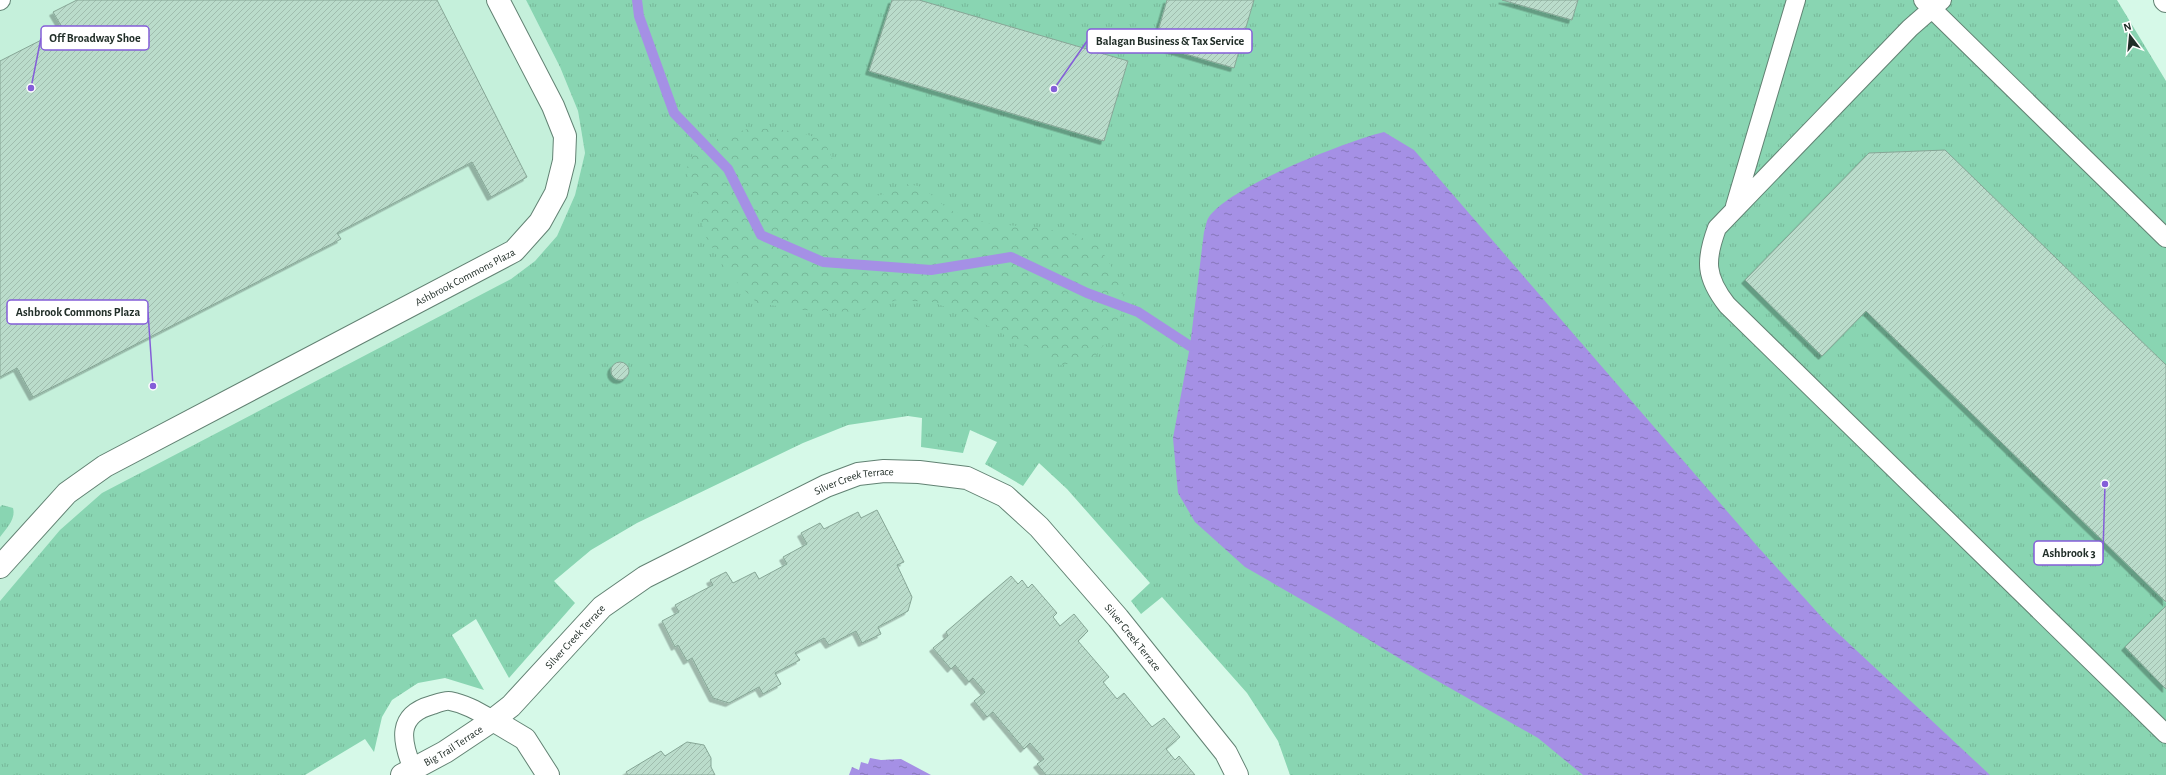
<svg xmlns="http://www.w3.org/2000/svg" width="2166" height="775" font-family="'Alegreya Sans',sans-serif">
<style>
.built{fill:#c5f0db}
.grass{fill:url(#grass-tufts)}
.forest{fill:url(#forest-crowns)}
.water{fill:url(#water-ripples)}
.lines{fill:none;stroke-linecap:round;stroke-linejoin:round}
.stream{stroke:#a590e5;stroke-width:10}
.building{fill:url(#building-hatch);stroke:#86a696;filter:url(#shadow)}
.lane-casing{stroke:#628273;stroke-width:20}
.street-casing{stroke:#628273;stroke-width:24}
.lane{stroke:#fff;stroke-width:18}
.street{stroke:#fff;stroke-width:22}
.labels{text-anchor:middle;stroke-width:4;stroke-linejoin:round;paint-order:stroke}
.street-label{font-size:11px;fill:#212e28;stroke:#fff}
.leader{fill:none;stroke:#845ed8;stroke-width:1.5}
.callout-dot{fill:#845ed8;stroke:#fff;stroke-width:1.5}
.callout{fill:#fff;stroke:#845ed8;stroke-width:1.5}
.callout-label{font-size:12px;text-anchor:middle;font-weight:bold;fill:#212e28}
</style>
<defs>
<pattern id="grass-tufts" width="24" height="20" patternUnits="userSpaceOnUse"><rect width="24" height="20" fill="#89d5b2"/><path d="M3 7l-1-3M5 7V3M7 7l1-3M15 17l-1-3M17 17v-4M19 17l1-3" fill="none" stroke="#76b799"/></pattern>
<pattern id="forest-crowns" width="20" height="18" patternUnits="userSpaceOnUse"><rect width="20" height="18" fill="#89d5b2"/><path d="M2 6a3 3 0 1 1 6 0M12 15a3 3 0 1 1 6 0" fill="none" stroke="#76b799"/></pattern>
<pattern id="water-ripples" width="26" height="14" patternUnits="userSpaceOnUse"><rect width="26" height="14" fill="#a590e5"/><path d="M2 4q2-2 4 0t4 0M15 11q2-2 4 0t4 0" fill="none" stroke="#8676ba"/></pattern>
<pattern id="building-hatch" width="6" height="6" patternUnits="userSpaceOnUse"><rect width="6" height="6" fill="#badccb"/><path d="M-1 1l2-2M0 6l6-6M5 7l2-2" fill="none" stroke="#a0bdae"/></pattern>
<filter id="shadow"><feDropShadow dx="-3.5" dy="3.5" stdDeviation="0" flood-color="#0004"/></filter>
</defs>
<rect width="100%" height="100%" fill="#d6f9e8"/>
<path class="built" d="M0,0h526l34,67 18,44 7,42 -10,42 -18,41 -22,25 -24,18 -451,252 -60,70z"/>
<path class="grass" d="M526,0h1591l49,81v694h-876l-12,-34 -31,-48 -85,-96 -21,17 -10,-13 19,-18 -83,-94 -28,-26 -16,23 -38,-22 12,-22 -27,-12 -7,23 -42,-6 1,-29 -14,-2 -60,9 -45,18 -166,80 -46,27 -37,31 21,22 -66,75 -33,-59 -24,16 32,55 -39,-12 -27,5 -26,17 -10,17 -8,35 -9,-13 -60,36h-305v-174l60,-71 42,-37 409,-214 24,-18 22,-25 18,-41 10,-42 -7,-42 -18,-44z
M2,505l11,3c3,11 -6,20 -13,29v-30z"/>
<path class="forest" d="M752,128c20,1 57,2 72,15 4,4 6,12 9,17 10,19 16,27 34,38l26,-6 15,-8 14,3 27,23 38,13 52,5 30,5 29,11 20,34 8,26 -16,33 -19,24 -31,4 -92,-50 -36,-13 -35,-2 -41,12 -53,-2 -46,-7 -30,-31 -21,-35 -20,-67 9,-20 28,-14z"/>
<path class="water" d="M1384,132l30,18 28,32 316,365 69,76 163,152h-407l-45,-37 -118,-67 -90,-55 -85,-49 -50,-45 -17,-29 -5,-55 17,-92 14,-114c2,-5 2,-11 5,-15 20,-30 138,-76 175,-85z
M870,758l11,2 20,-1 30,16h-82l3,-8 7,3 2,-8 7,2z"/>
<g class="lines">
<path class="stream" d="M637,0l2,16 35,97 54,56 33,66 62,27 108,8 80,-13 76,36 51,19 52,34"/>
</g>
<path class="building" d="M77,0h360l90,177 -36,20 -19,-35 -135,71 4,6 -308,158 -16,-29 -17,9v-316l63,-32 -10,-17z
M892,0h27l209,61 -24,80 -235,-70z
M1167,0h87l-20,68 -80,-23z
M1502,0h76l-6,20z
M1945,150l221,215v237l-300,-291 -44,45 -77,-76 124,-127z
M611 371a9 9 0 1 1 18 0a9 9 0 1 1-18 0Z
M877,510l27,52 -7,3 15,32 -4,14 -30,16 3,7 -19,9 -6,-12 -27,14 -5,-7 -29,15 5,7 -25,13 6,11 -18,10 -4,-7 -30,16 -16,-5 -21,-40 -5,3 -9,-16 -3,2 -13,-26 17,-9 -4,-7 38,-20 -3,-5 16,-8 7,11 22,-11 4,7 28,-15 -4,-7 24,-13 -6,-11 19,-10 4,6 34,-17 3,6z
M1011,576l7,8 4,-4 6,8 4,-4 25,29 -4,4 7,9 14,-12 14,17 -10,10 31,36 -6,5 14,17 7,-6 28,34 12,-9 16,19 -14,12 9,11 4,-4 16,19h-149l-9,-11 7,-5 -14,-16 -6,6 -31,-37 -6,5 -13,-16 11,-9 -12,-14 -4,4 -14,-17 -4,4 -18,-21 15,-12 -2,-4z
M2166,606v83l-41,-42z
M687,742l17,3 7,13v9l4,8h-87l-2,-3 35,-21 4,5z"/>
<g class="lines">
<defs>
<path id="lane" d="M1923,0l243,238
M1942,0l-32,28 -193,200c-12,32 -12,49 10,77l439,429
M0,1l1,-1
M1735,206l61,-206
M413,769c-12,-28 -17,-54 19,-64 6,-2 13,-5 18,-4 16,3 29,11 43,19"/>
<g id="street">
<path d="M2165,0l1,1"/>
<path id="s1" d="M0,567l67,-74 38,-27 409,-215 26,-29 16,-29 8,-32 1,-25 -12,-30 -55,-106"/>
<path id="s2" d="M402,775l43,-23 48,-32"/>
<path id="s3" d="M548,775l-23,-36 -32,-19 18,-14 91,-99 43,-30 181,-91 32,-12 26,-3 35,1 48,6 38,18 34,31 79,91 108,135 11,22"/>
</g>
</defs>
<use href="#lane" class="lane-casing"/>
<use href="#street" class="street-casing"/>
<use href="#lane" class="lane"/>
<use href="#street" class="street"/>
</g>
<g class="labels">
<g class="street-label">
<text dy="4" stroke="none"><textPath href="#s1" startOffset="553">Ashbrook Commons Plaza</textPath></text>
<text dy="4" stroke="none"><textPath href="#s3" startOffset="521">Silver Creek Terrace</textPath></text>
<text dy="4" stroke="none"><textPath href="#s3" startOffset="197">Silver Creek Terrace</textPath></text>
<text dy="4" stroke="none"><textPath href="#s3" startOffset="869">Silver Creek Terrace</textPath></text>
<text dy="4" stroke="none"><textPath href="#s2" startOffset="59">Big Trail Terrace</textPath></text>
</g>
</g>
<path class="leader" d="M31 88L41 38M1054 89L1087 41M153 386L148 312M2105 484L2103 553"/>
<g class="callout-dot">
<circle cx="31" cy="88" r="4"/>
<circle cx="1054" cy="89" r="4"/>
<circle cx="153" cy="386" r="4"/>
<circle cx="2105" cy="484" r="4"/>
</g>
<g class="callout">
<rect x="41" y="26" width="108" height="24" rx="4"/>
<rect x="1087" y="29" width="165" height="24" rx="4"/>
<rect x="7" y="300" width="141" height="24" rx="4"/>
<rect x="2034" y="541" width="69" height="24" rx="4"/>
</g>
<g class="callout-label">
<text x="95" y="42">Off Broadway Shoe</text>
<text x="1170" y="45">Balagan Business &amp; Tax Service</text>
<text x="78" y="316">Ashbrook Commons Plaza</text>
<text x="2069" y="557">Ashbrook 3</text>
</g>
<g transform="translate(2130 36) rotate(344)" stroke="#ffffff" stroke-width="3" paint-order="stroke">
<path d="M0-3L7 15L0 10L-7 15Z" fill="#212e28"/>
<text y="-6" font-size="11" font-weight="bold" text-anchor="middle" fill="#212e28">N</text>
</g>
</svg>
